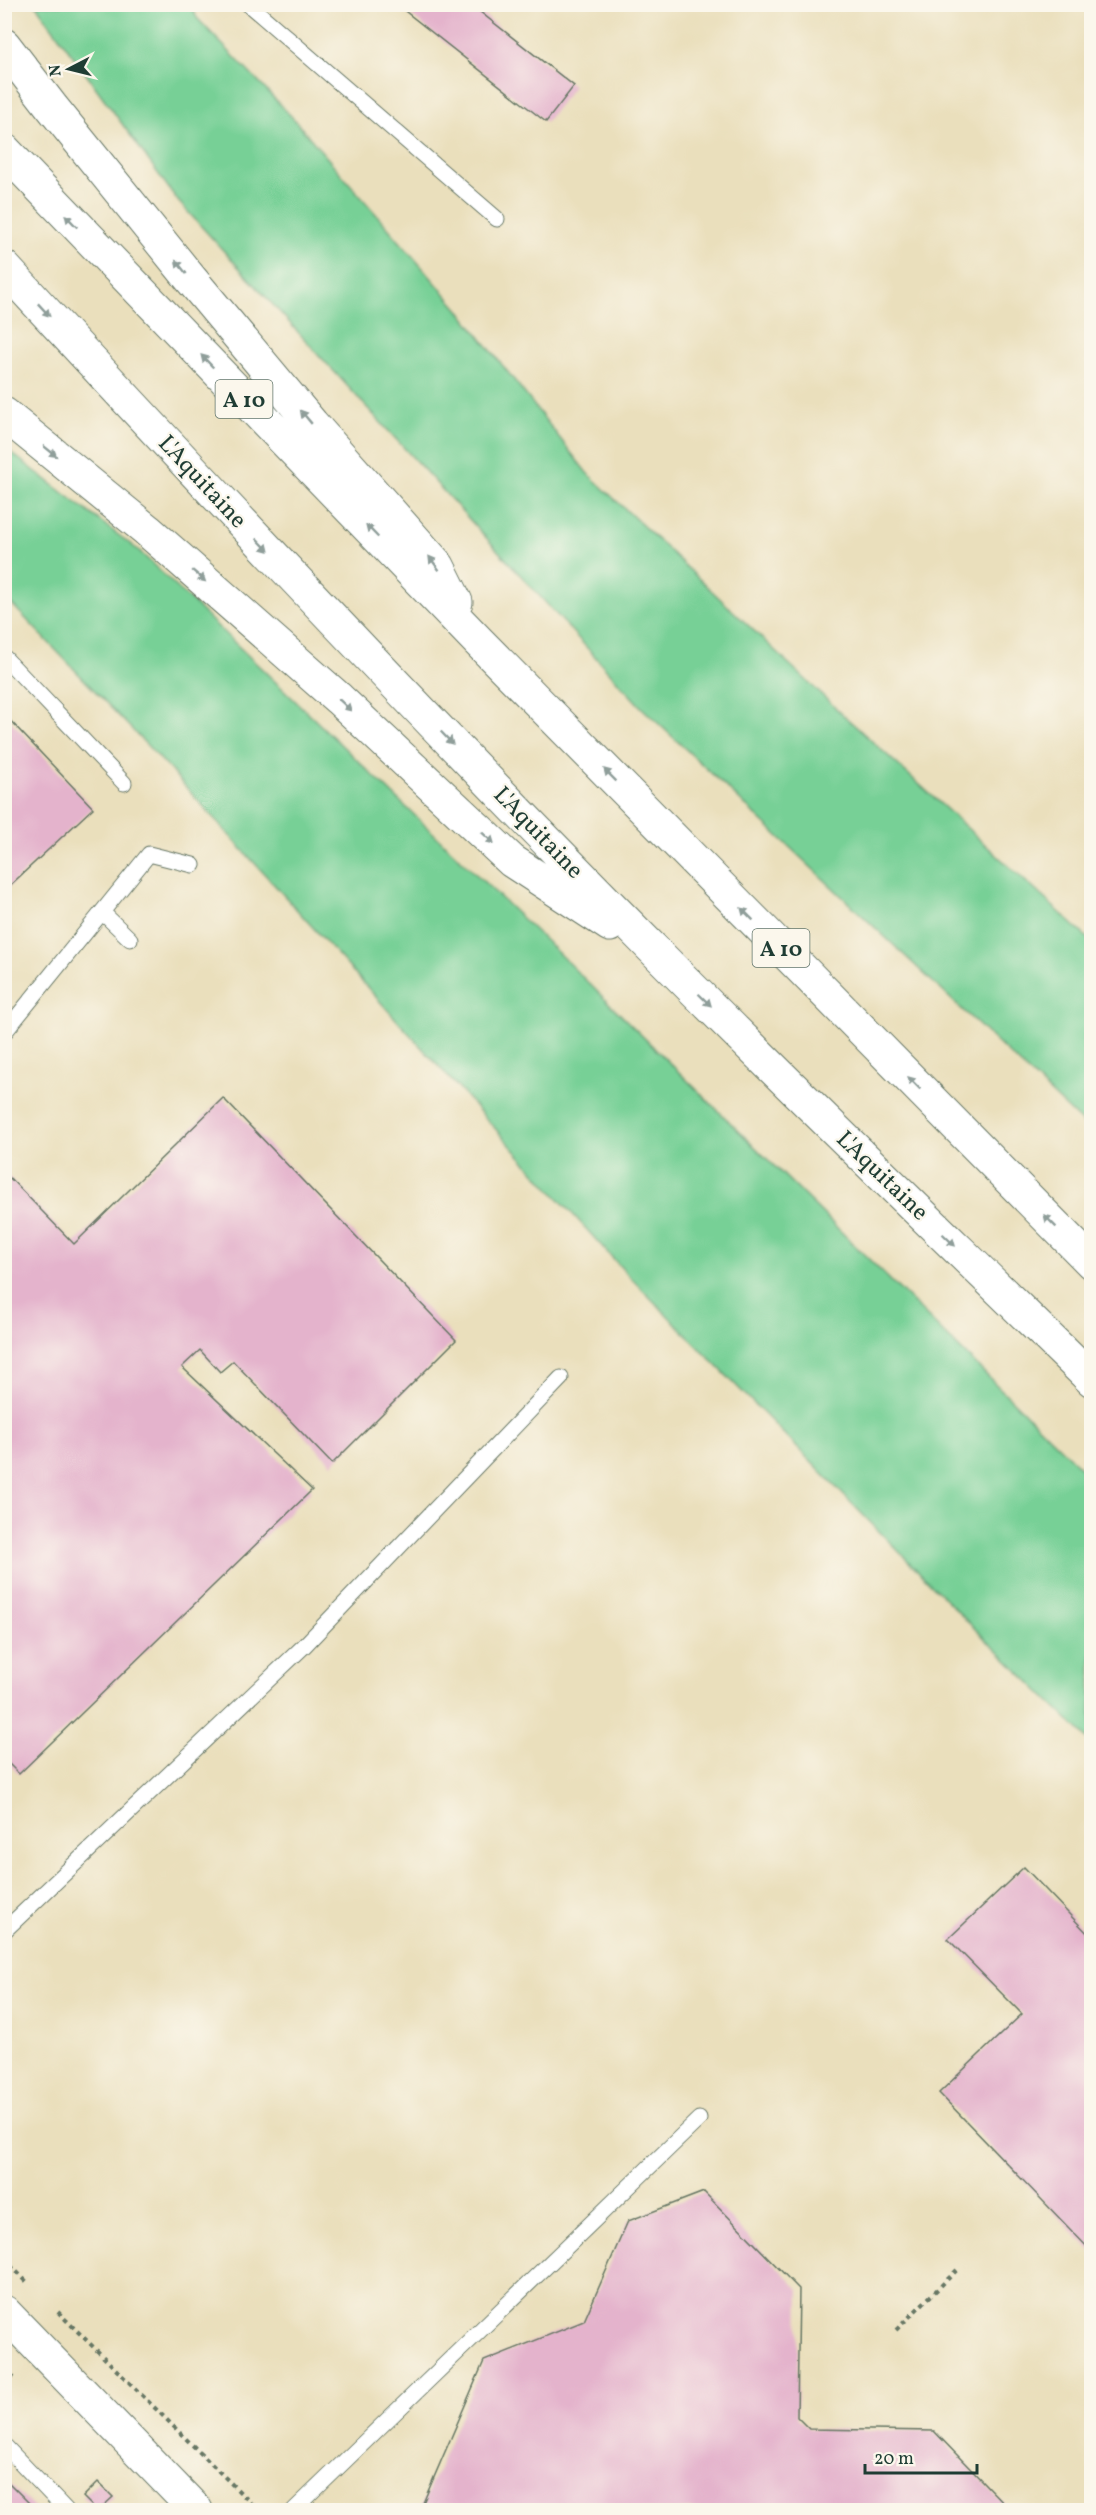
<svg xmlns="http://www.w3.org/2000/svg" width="1096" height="2515" font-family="Vollkorn,serif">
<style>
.green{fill:#77d096;stroke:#4b8665;stroke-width:1.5}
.building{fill:#e4b3cc}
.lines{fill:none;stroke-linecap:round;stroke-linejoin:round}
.lane-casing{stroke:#667664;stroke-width:17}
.secondary-casing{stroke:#667664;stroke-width:35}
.highway-casing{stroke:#667664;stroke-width:35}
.path{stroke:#667664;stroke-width:4;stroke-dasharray:4.5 4.5;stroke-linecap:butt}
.lane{stroke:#fff;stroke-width:15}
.secondary{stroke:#fff;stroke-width:33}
.highway{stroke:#fff;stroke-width:33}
.oneway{fill:#8f9e9a}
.labels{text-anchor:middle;stroke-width:4.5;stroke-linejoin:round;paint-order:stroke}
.shield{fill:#fbf7ec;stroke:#61756b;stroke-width:1.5}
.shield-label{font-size:22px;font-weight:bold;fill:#1f3d34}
.street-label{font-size:24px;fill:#1f3d34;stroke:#fbf7ec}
</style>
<rect width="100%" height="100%" fill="#fbf7ec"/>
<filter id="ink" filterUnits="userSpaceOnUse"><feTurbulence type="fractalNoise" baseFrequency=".0167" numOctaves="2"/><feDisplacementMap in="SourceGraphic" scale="12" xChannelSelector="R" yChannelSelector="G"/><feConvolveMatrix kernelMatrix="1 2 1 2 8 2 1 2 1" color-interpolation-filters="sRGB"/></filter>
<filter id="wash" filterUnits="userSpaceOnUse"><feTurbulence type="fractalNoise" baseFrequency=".008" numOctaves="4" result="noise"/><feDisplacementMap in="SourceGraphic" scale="24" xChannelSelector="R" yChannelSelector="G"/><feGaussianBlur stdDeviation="1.35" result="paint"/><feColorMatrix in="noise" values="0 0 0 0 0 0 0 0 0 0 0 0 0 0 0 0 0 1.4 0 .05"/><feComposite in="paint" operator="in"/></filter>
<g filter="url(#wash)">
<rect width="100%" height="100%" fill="#eadfbc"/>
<path class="green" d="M36,5h155l6,13 94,98 169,195 127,162 253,239 251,229v190l-449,-423 -464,-507z
M5,448l133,102 414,397 539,531v264l-124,-121 -340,-347 -464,-512 -158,-165z"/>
<g id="blocks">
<path class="building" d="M396,4h74l104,82 -28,36z
M4,714l89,94 -89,83z
M223,1098l233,242 -124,124 -99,-103 -13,11 -20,-22 -18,17 130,123 -293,284 -15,-15v-587l70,72z
M1024,1867l68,71v314l-153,-159 83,-79 -74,-75z
M704,2192l95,97 -2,128 12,12 125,2 76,79h-590l64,-149 100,-40 44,-100z
M4,2478l32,32h-32z
M98,2482l15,15 -14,13h-3l-13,-13z"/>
</g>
</g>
<g filter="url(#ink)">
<use href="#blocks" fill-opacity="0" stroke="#667664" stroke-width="1.5"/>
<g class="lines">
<defs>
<path id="lane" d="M248,4l249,215
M4,657l120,126
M103,913l27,26
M4,1033l145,-179 44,11
M4,1931l300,-285 257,-268
M4,2445l62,65
M294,2510l405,-391"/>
<path id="secondary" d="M4,2312l192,198"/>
<path id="highway" d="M4,45l47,61 139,172 122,146 126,142 18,36
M4,150l474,491 614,622
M4,267c216,234 434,466 658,691 141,142 286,281 430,422
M4,414l143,116 192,169 173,162 98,64"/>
</defs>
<use href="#lane" class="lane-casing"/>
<use href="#secondary" class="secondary-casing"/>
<use href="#highway" class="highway-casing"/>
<path class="path" d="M4,2259l25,25
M58,2312l200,198
M896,2330l62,-61
M4,2369l11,10"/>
<use href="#lane" class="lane"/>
<use href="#secondary" class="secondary"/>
<use href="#highway" class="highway"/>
</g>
<defs><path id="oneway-solid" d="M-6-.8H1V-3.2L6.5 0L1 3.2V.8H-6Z" transform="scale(1.5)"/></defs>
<g class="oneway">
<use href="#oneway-solid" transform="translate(71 221) rotate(-134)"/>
<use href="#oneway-solid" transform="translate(181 267) rotate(-129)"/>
<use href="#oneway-solid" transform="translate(44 310) rotate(47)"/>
<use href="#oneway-solid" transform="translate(207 361) rotate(-134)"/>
<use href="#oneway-solid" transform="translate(306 417) rotate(-130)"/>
<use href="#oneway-solid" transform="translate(50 451) rotate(39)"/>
<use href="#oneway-solid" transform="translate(372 531) rotate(-134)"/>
<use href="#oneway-solid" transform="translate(263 545) rotate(46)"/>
<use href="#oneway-solid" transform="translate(434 563) rotate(-127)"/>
<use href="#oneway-solid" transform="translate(199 576) rotate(41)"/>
<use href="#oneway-solid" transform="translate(345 705) rotate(43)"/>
<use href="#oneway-solid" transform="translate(447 738) rotate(46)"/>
<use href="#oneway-solid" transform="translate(610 775) rotate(-135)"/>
<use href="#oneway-solid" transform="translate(488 838) rotate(43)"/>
<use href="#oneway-solid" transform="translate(747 914) rotate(-135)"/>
<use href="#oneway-solid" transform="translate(705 1000) rotate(44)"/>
<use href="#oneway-solid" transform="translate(914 1083) rotate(-135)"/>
<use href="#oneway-solid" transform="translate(1050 1221) rotate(-135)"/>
<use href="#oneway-solid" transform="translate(949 1240) rotate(44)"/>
</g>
</g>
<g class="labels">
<g class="shield">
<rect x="215.5" y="380" width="57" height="38" rx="4.5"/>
<rect x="752.5" y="929" width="57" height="38" rx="4.5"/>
</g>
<g class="shield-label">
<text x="244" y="407">A 10</text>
<text x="781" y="956">A 10</text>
</g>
<g class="street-label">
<text transform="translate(203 481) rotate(47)" y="8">L'Aquitaine</text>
<text transform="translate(539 832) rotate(46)" y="8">L'Aquitaine</text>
<text transform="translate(883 1175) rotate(44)" y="8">L'Aquitaine</text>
</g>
</g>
<rect width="1096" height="2515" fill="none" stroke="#fbf7ec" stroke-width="24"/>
<g transform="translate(69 69) rotate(263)" stroke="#fbf7ec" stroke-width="4.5" paint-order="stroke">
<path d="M0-4.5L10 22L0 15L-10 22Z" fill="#1f3d34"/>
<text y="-9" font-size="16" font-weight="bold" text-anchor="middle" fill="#1f3d34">N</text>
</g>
<path d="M865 2464v9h112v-9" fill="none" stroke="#1f3d34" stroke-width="3"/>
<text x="874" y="2464" font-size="18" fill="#1f3d34" stroke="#fbf7ec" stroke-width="4.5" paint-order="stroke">20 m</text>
</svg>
